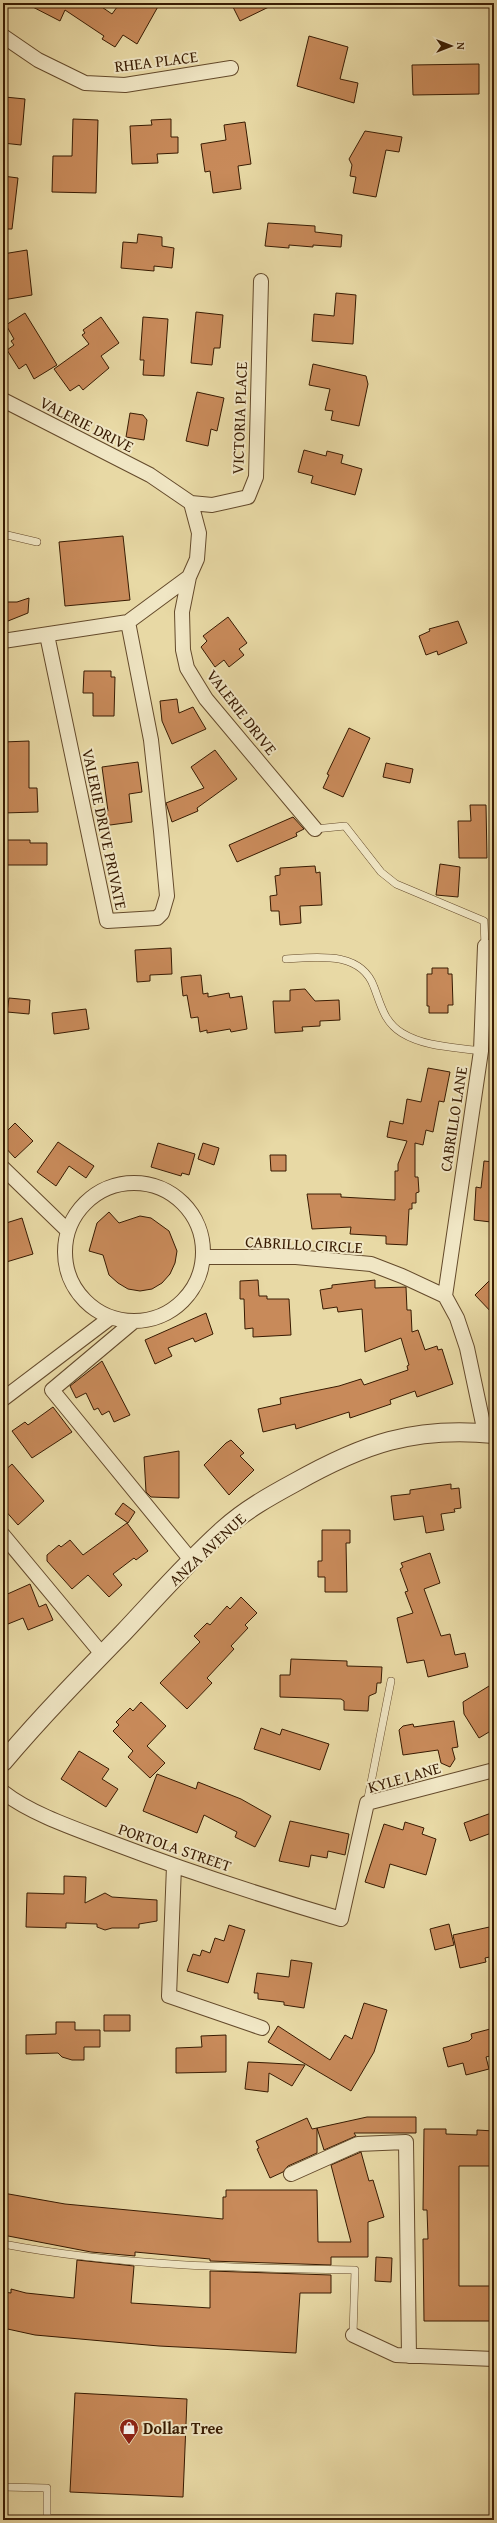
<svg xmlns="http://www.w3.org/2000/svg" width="497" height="2523" font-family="'Gentium Book Plus',serif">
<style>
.building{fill:#c88a5a;stroke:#381b02}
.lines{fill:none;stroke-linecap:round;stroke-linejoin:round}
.service-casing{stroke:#644a2b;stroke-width:8}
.minor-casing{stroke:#644a2b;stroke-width:16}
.tertiary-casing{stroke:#644a2b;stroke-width:20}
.service{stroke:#f0e6c4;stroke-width:7}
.minor{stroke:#f0e6c4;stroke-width:14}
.tertiary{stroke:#f0e6c4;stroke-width:18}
.labels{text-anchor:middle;stroke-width:4;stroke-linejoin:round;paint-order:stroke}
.street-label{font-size:16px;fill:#381b02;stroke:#f0e6c4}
.poi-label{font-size:16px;font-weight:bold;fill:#381b02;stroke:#f0e6c4;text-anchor:start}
</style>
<rect width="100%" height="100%" fill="#e8d9a5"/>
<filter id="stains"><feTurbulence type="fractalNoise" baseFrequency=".005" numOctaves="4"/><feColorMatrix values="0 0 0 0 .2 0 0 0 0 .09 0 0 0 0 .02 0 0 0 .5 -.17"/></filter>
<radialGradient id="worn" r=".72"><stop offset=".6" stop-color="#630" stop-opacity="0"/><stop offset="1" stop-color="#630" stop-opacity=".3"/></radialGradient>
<path class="building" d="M25,3h71l16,11 8,-11h40l-23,41 -14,-9 -8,12 -13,-8 2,-3 -39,-26 -5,11z
M231,3h46l-37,18z
M309,36l39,11 -8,32 18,4 -4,20 -57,-17z
M479,64v30l-66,1 -1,-30z
M5,97l20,2 -4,46 -18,-2z
M73,119l25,1 -2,73 -44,-1 1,-36h19z
M171,119v18h7v16l-21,1 1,9 -26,1 -2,-38 22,-1 -1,-5z
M245,122l6,42 -13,2 3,23 -28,4 -3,-22 -5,1 -4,-28 25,-4 -2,-15z
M365,131l37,6 -3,15 -13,-2 -10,47 -23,-4 3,-16 -6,-1 2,-11 -3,-6z
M3,176l15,2 -6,51h-9z
M268,223l47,3v6l27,3 -1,12 -28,-2v2l-24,-2v3l-24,-2z
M138,234l24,3v9l12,2 -2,20 -18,-2v5l-33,-3 2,-26 14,1z
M27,250l5,45 -29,5v-46z
M336,293l20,2 -3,49 -41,-3 2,-27 20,2z
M196,312l27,3 -3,33h-6l-2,17 -21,-2z
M25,313l32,52 -23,14 -8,-15 -7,5 -12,-19 7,-5 -3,-4 3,-2 -8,-14z
M101,317l18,26 -18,13 8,12 -26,22 -4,-5 -9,6 -16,-22 35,-25 -7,-9 3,-2 -2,-3z
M143,317l25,2 -4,57 -21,-1 1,-15h-4z
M313,364l53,12 2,8 -9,42 -28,-6 2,-9 -8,-1 5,-21 -21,-4z
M197,392l27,6 -7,33 -6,-2 -3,17 -22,-5z
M130,413l13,2 4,5 -3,20 -18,-3z
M304,450l22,6 1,-5 16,4 -2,8 21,6 -7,26 -44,-12 2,-7 -15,-4z
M123,536l7,64 -65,6 -6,-64z
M29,598l-1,15 -25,10v-21h14z
M228,617l19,26 -8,6 5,6 -15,12 -5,-7 -9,7 -14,-20 6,-6 -4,-5z
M458,621l9,22 -29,12 -1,-4 -11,4 -7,-19 11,-5 -1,-2z
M84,671h27v6h4l-1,39h-21v-23h-10z
M177,699l2,14 14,-6 13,22 -34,15 -10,-23 -2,-20z
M349,728l21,10 -27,59 -20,-9 6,-13 -2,-1z
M29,741v47h8l1,24 -35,1v-71z
M215,750l22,29 -40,29 1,3 -26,11 -6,-19 38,-15 -13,-21z
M138,762l4,30 -13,2 3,28 -29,4 -2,-14 7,-1 -6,-44z
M386,763l27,6 -3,14 -27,-6z
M470,805h16l1,53h-28l-1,-37h13z
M293,817l11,12 -8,4 1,3 -60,26 -8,-17z
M3,840h27v3h17v22h-44z
M440,864l20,3 -2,30 -22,-2z
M315,866l1,7 4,-1 2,33 -22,1 1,17 -21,2 -1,-14h-8l-1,-15 7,-1 -2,-19 5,-1v-7z
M171,948l1,26 -22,1v6l-13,1 -2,-32z
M432,968h16v6h4l1,31h-5v8h-19v-7h-2v-32h5z
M201,975l2,19 5,-1v4l21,-4 1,5 12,-2 5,33 -16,3 -1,-3 -23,4v-3l-7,2 -2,-15 -7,1 -4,-23 -4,1 -2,-19z
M305,989l10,12 24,-1 1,20 -20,1v5l-18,1 1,4 -28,2 -2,-32h17v-11z
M9,998l21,2 -1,14 -22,-2z
M86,1009l3,20 -35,5 -2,-21z
M428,1068l22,4 -6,30 -5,-1 -6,31 -7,-2 -3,15 -8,-2v34h3l1,15 -3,1v10h-4v6h-3l-2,36 -21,-1v-8l-36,-2 1,-7 -39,2 -5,-35h34v3l54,3v-29h3v-7l9,-23 -20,-4 3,-16 13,3 4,-25 14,3z
M15,1123l18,18 -18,17 -12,-13v-10z
M58,1142l36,24 -8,12 -17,-12 -13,20 -19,-14z
M158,1143l37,11 -6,21 -7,-2 -1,3 -30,-9z
M203,1143l16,5 -5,17 -16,-6z
M270,1155h16v16h-15z
M484,1161l10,1v56l-2,-1 -1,5 -17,-2 2,-33 5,1z
M109,1212l10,11 21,-7 11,2 18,13 8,20 -2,12 -5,11 -8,9 -10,6 -12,2 -12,-2 -10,-6 -9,-8 -6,-20 -14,-4 8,-28z
M22,1218l11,36 -30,9v-39z
M494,1276v39l-19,-20z
M258,1280l1,16h8v3h22l2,36 -38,2v-9l-8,1 -1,-30h-4v-18z
M375,1280v8l31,-1 1,23h4l1,22 6,-2 7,20 12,-4 1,4 4,-1 11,35 -36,13 -2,-6 -25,9 1,4 -41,14 -1,-6 -53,17 -1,-5 -32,8 -5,-23 23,-5 -1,-6 59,-12 22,-7 3,6 44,-15 -1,-4 2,-1 -8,-27 -36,14 -3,-43 -24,3 -1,-5 -14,2 -3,-19 12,-2v-3z
M206,1313l7,21 -18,8 -2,-4 -25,10 4,8 -17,8 -10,-24z
M102,1361l28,54 -16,7 -5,-11 -7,4 -4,-7 -4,2 -8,-17 -10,5 -6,-12z
M53,1407l19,25 -40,26 -20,-27 13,-9 3,3z
M231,1440l13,13 -4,3 14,14 -25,25 -25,-30 22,-22z
M179,1451v47l-28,-1 -5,-5 -2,-35z
M12,1464l32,37 -26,24 -15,-17v-36z
M451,1484v5l8,-1 2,20 -7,1 1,3 -14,2 3,16 -18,3 -3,-17 -29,4 -3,-24 19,-2v-4z
M123,1503l12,9 -7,11 -13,-9z
M127,1523l21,28 -12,9 -2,-2 -21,16 9,11 -13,12 -21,-22 -16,14 -25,-28v-6l12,-10 2,2 9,-7 13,15z
M322,1530h28v13h-4l1,49h-22v-15h-7v-16h4z
M430,1553l10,30 -16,6 17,47 9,-2 5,21 10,-2 3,14 -40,10 -4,-17 -17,3 -10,-45 16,-5 -8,-21 3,-1 -8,-22 3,-2 -2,-4z
M30,1584l9,23 7,-3 7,16 -25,10 -5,-12 -20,8v-30z
M241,1597l16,16 -12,12 3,3 -17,18 3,3 -27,29 5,5 -25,26 -27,-26 40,-41 -6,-6 13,-13 3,2 17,-19 3,3z
M291,1659l56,2v5l35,1 -1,16h-4l-1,10 -7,3 -1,15 -24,-1v-9l-3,-2 -61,-2v-22h10z
M494,1683v46l-15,9 -15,-24 -1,-12z
M141,1702l25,24 -19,20 18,17 -15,15 -22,-21 5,-6 -20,-20 6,-6 -3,-3 14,-14 3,3z
M454,1721l4,26 -6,1 3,11 -5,8 -9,-4 -3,-13 -35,5 -4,-25 4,-4 10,-2 1,3z
M261,1728l19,7 2,-6 47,15 -9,26 -66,-21z
M79,1751l30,18 -7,10 16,10 -12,18 -45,-28z
M157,1774l39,15 2,-7 43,17 30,17 -16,31 -20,-10 2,-5 -33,-17 -7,18 -54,-22z
M494,1812v20l-24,9 -6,-18z
M290,1821l59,13 -4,21 -17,-4 -1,7 -16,-3 -2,12 -30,-6z
M405,1822l19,6 -2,6 14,5 -10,36 -36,-11 -6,24 -19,-6 19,-58 19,6z
M64,1876l22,1 -1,26 20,-10 7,4 45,3v21l-18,3v4h-27l-7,2 -8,-3v-3l-31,-1v5l-40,-1 1,-34 37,1z
M449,1924l5,21 -19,5 -5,-21z
M229,1925l16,5 -17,53 -41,-12 6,-17 7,2 2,-6 8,3 5,-15 9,3z
M494,1926v30l-9,2 1,4 -26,6 -7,-33z
M291,1960l21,3 -8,45 -20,-3v-3l-26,-3v-6h-4l3,-20 32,4z
M364,2003l23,7 -13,42 -23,39 -83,-49 10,-16 52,34 15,-25 7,4z
M104,2015h26v16h-26z
M56,2022h19v8h25v17h-16v13h-12l-10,-3 -4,-4 -32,1v-19l30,-1z
M494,2028v27l-8,2 3,12 -23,6 -3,-12 -15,4 -5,-19 26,-7 3,-3 -1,-4z
M226,2035v37l-50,1v-25l26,-1 -1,-11z
M248,2062l22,1 35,2 -13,21 -23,-13 -1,19 -23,-3z
M367,2117h49v16h-62l2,3 -32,14 -7,-22z
M307,2118l5,11 5,-1v25l-29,13 -5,6 -13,6 -13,-29 2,-1 -3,-7z
M424,2129h22v5l31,1v-5l17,1v35h-35v120h35v35h-70l-1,-82h5l-1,-29h-4z
M361,2152l8,29 4,-1 11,37 -16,5v35h-37v8l-121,-4v-2l-75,-7v4l-44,-4 -88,-17v-42l62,11 158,15v-22h3v-7h91l1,52h33l-20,-77z
M376,2257l16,1 -1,24 -16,-1z
M77,2260l57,6 -3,37 79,5v-37l121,4v18h-31l-4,60 -137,-7 -124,-11 -32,-7v-36l8,1v-4l15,4 48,5z
M75,2393l112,6 -4,98 -113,-5z"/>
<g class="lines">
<defs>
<path id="service" d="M3,534l34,8
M315,829l30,-3 36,46 15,12 88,37 1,25
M286,959c32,-2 75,-8 88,28 7,18 10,35 28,46 23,14 52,14 79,18
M367,1803l24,-122
M3,2244c116,22 234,24 352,26l-2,65
M3,2487l44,1v30l120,2"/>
<path id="minor" d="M3,36l35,24 47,23 40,2 106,-17
M3,400l147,75 41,28 8,30 -2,26 -8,18 -7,35 1,38 4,18 19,31 109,130
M191,503l21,2 36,-8 8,-20 5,-196
M47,635l60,286 50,-3 5,-5 5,-17 -6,-65 -10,-91 -23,-118
M3,641l125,-19 61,-45
M3,1168l65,63
M65 1252a69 69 0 1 1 138 0a69 69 0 1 1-138 0Z
M204,1257h92l75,7 31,12 43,20 12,22 10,30 18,85
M445,1296l36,-245 4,-105
M133,1322l-81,68 139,170
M3,1399l107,-81
M3,1535l99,119
M3,1792c28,22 73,37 107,50 76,29 153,54 231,77l26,-116 127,-33
M174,1866l-5,130 93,32
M291,2174l67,-30 48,-2 3,214
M353,2335l43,20 98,4"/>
<path id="tertiary" d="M3,1762c38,-45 79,-87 120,-129 33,-35 65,-72 101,-104 21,-19 46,-33 70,-46 69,-39 120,-57 200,-49"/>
</defs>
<use href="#service" class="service-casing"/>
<use href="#minor" class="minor-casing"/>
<use href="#tertiary" class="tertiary-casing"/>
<use href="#service" class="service"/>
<use href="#minor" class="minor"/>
<use href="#tertiary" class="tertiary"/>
</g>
<defs>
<symbol id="shop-pin" viewBox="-11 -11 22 30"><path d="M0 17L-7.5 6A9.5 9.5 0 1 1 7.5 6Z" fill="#8f2418" stroke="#f0e6c4"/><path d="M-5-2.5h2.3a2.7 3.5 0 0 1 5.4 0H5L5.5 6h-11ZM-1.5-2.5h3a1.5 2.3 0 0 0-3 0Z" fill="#fff"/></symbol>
</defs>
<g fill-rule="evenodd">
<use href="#shop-pin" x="118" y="2417" width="22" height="30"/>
</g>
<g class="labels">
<g class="street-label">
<text transform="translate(156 61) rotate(-7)" y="6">RHEA PLACE</text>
<text transform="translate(239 418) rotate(-88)" y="6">VICTORIA PLACE</text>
<text transform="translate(87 424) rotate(27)" y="6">VALERIE DRIVE</text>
<text transform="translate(242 712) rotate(52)" y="6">VALERIE DRIVE</text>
<text transform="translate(105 829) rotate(78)" y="6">VALERIE DRIVE PRIVATE</text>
<text transform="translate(453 1119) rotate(-81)" y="6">CABRILLO LANE</text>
<text transform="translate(304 1244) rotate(3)" y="6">CABRILLO CIRCLE</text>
<text transform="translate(207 1549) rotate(-43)" y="6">ANZA AVENUE</text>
<text transform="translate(404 1777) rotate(-16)" y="6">KYLE LANE</text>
<text transform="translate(175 1847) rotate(19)" y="6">PORTOLA STREET</text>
</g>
<g class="poi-label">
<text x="143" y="2434">Dollar Tree</text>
</g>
</g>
<rect width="497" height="2523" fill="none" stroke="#e8d9a5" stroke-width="16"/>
<rect x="4" y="4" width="489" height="2515" fill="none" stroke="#381b02" stroke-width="2"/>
<rect x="8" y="8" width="481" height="2507" fill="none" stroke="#381b02"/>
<g transform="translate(451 46) rotate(90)" stroke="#f0e6c4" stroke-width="3" paint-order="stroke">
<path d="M0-3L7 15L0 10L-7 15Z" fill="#381b02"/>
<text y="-6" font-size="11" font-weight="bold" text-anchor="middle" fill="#381b02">N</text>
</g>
<rect width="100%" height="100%" filter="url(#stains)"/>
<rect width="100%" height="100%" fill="url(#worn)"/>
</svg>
